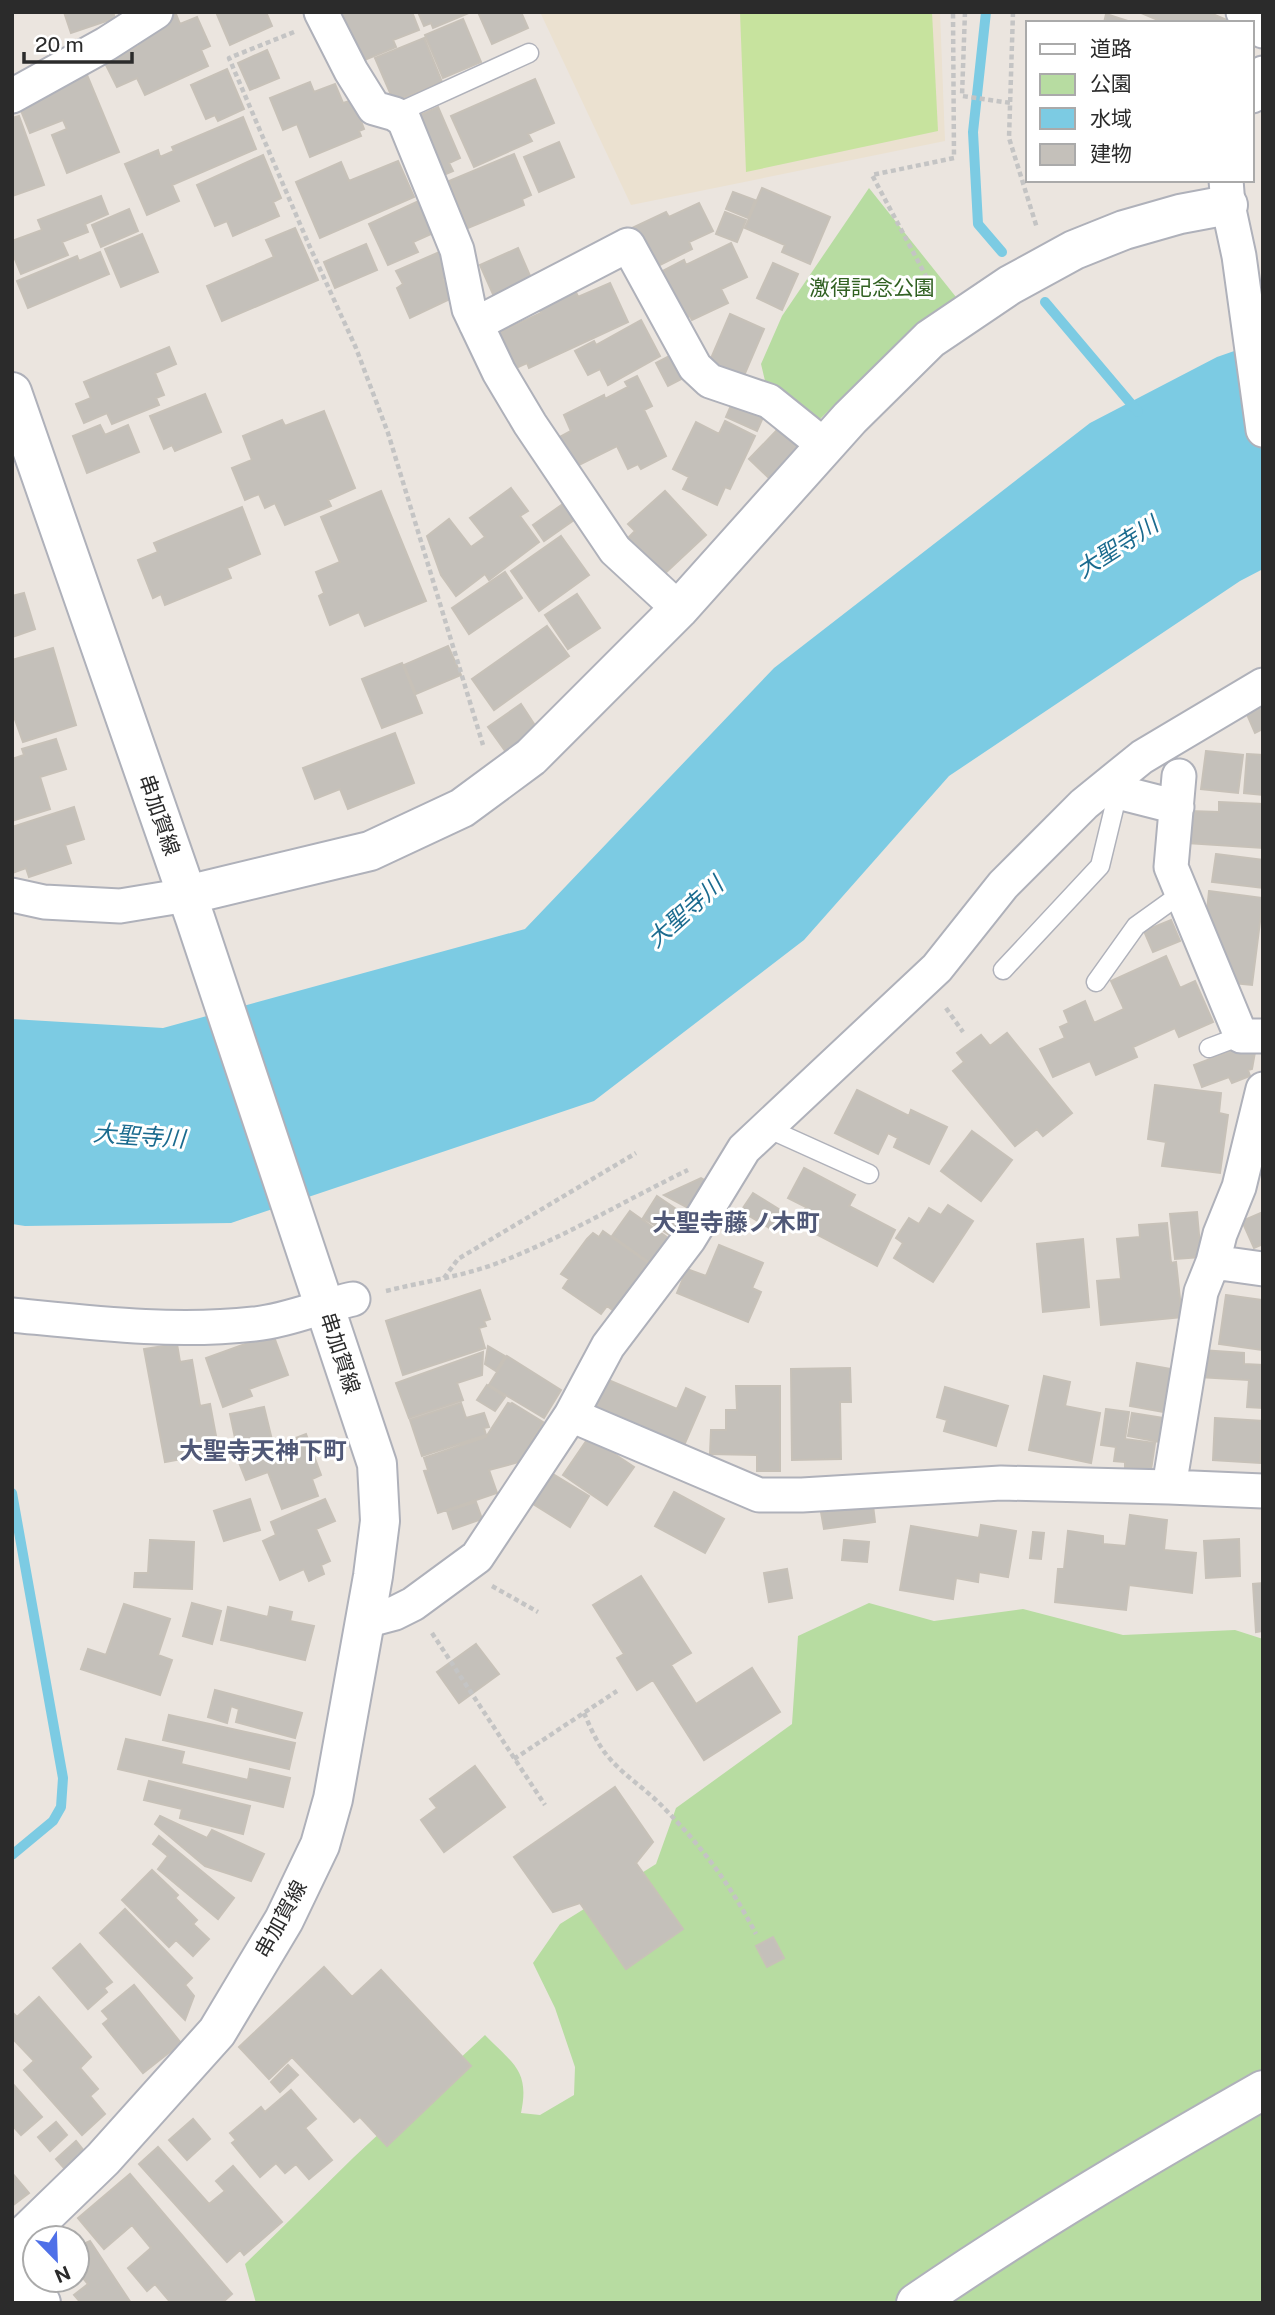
<svg xmlns="http://www.w3.org/2000/svg" width="1275" height="2315" font-family="'Public Sans','Noto Sans JP',sans-serif">
<style>
.education{fill:#ebe1d0}
.green{fill:#b7dca1}
.pitch{fill:#c7e39e}
.water{fill:#7ccbe3}
.lines{fill:none;stroke-linecap:round;stroke-linejoin:round}
.stream{stroke:#7ccbe3;stroke-width:10}
.building{fill:#c4c0ba;stroke:#c7c1b8;stroke-width:2}
.lane-casing{stroke:#afb1ba;stroke-width:21}
.street-casing{stroke:#afb1ba;stroke-width:37}
.secondary-casing{stroke:#afb1ba;stroke-width:42}
.path{stroke:#c4c4c4;stroke-width:4.5;stroke-dasharray:5 3.5;stroke-linecap:butt}
.lane{stroke:#fff;stroke-width:18}
.street{stroke:#fff;stroke-width:33}
.secondary{stroke:#fff;stroke-width:38}
.labels{text-anchor:middle;stroke-width:6;stroke-linejoin:round;paint-order:stroke}
.park-label{font-size:21px;fill:#316122;stroke:#fff}
.street-label{font-size:21px;fill:#2b2b2b;stroke:#fff}
.water-label{font-size:23px;font-style:italic;fill:#1b6b8f;stroke:#fff}
.quarter-label{font-size:24px;font-weight:bold;fill:#505877;stroke:#fff}
</style>
<rect width="100%" height="100%" fill="#ebe5df"/>
<path class="education" d="M540,12h400l5,129 -314,64z"/>
<path class="green" d="M869,188l87,109 -71,59 -68,66 -51,-37 -5,-21 21,-48z
M869,1603l65,18 89,-12 100,26 112,-5 28,9v664h-1007l-11,-39 109,-107 131,-122c28,29 45,35 36,78l19,2 34,-20 1,-28 -20,-59 -22,-45 27,-39 96,-60 20,-56 116,-84 6,-88z"/>
<path class="pitch" d="M740,12h192l6,119 -192,41z"/>
<path class="water" d="M1263,341v228l-23,12 -291,195 -145,164 -210,161 -363,122 -206,3 -13,-2v-205l151,9 362,-99 249,-261 316,-245 127,-66z"/>
<g class="lines">
<path class="stream" d="M986,12l-13,120 5,92 24,28
M1045,302l93,110
M12,1493l51,285 -2,29 -8,14 -41,34"/>
</g>
<path class="building" d="M64,12h49l2,6 -44,15z
M216,12h50l6,14 -42,19z
M336,12h76l7,18 -26,10 3,7 -41,17z
M418,12h53l-38,16 -2,-5 -7,3z
M478,12h43l7,16 -36,16z
M1139,12h69l19,8 -1,3h-61z
M176,14l4,10 17,-7 13,29 -9,4 7,16 -63,29 -8,-17 -20,9 -13,-26 35,-15 -5,-13z
M1106,14l28,9h-30z
M463,19l18,43 -38,16 -18,-43z
M424,38l18,44 -48,20 -19,-44z
M267,50l12,28 -29,12 -12,-27z
M227,69l17,40 -26,12 -3,-6 -9,4 -15,-34z
M87,75l32,77 -52,21 -15,-38 15,-6 -4,-9 -33,13 -12,-30z
M535,79l19,44 -26,11 4,7 -58,26 -23,-51z
M310,82l4,10 21,-8 8,19 10,-3 11,29 -5,2 2,5 -51,21 -13,-33 -14,6 -13,-32z
M438,107l22,51 -11,5 4,8 -14,6 -30,-57z
M19,116l25,69 -32,11v-78z
M243,117l13,32 -84,36 7,16 -32,14 -22,-51 33,-14 2,7 14,-6 -2,-4z
M559,142l15,35 -35,15 -15,-35z
M514,154l17,41 -9,4 2,6 -56,23 -19,-47z
M263,155l18,43 -8,4 6,14 -46,20 -6,-15 -12,5 -18,-41z
M398,161l16,36 -94,41 -24,-56 45,-20 8,19z
M762,188l68,29 -20,47 -28,-12 3,-7 -40,-17z
M733,192l22,8 -7,18 -22,-9z
M101,196l7,18 -23,10 3,8 -26,10 6,13 -47,19 -9,-22v-11l30,-11 -4,-10z
M425,198l15,32 -27,12 5,10 -30,13 -19,-41z
M699,203l14,28 -24,11 3,7 -42,21 -20,-41 36,-17 3,5z
M129,209l9,22 -37,16 -9,-22z
M725,212l21,8 -9,22 -21,-8z
M295,228l23,52 -96,41 -15,-35 67,-29 -8,-17z
M142,234l16,38 -37,15 -16,-38z
M731,243l16,34 -26,12 7,14 -36,17 -2,-4 -12,6 -23,-47 29,-15 2,5z
M366,244l11,26 -42,18 -11,-26z
M518,248l16,37 -38,16 -16,-36z
M444,250l11,23 -12,6 9,19 -42,20 -13,-30 6,-4 -7,-13z
M100,252l9,22 -81,34 -11,-27 60,-25 2,5z
M773,263l25,11 -16,36 -25,-12z
M610,283l18,39 -99,46 -2,-5 -13,6 -16,-36 43,-20 -5,-11 37,-17 5,12z
M730,314l34,15 -24,56 -34,-15z
M641,320l19,36 -52,29 -8,-16 -12,6 -13,-24 19,-10 2,4z
M169,347l7,17 -21,9 9,22 -8,3 3,7 -47,19 -5,-11 -23,10 -8,-19 15,-6 -7,-16z
M675,353l12,23 -19,10 -12,-23z
M637,376l15,30 -8,4 22,46 -25,13 -3,-5 -10,5 -11,-23 -44,22 -15,-30 13,-7 -7,-16 40,-20 1,4 23,-12 -3,-5z
M205,394l16,38 -46,19 -3,-6 -8,4 -14,-33z
M733,401l31,14 -7,16 -31,-14z
M324,411l31,77 -27,12 3,6 -46,19 -10,-22 -10,5 -6,-14 -14,6 -13,-32 20,-8 -9,-24 39,-16 3,6z
M725,421l30,15 -25,53 -5,-2 -8,18 -34,-16 6,-12 -16,-8 23,-47 23,12z
M100,425l5,10 23,-10 11,27 -52,21 -14,-37z
M779,428l23,20 -31,32 -22,-21z
M511,488l17,23 -8,5 19,26 -50,38 -4,-6 -29,22 -15,-21 -14,-39 22,-17 22,28 14,-10 -15,-19z
M381,491l45,110 -61,25 -6,-14 -29,13 -11,-29 5,-3 -8,-21 24,-10 -19,-45z
M665,491l41,44 -45,42 -35,-37 9,-9 -7,-7z
M563,504l11,16 -30,21 -11,-16z
M242,507l18,47 -33,14 4,10 -66,27 -4,-11 -8,4 -15,-38 20,-8 -4,-9z
M561,536l28,39 -50,36 -28,-40z
M505,572l17,26 -53,36 -17,-26z
M24,593l11,36 -23,8v-41z
M577,594l23,34 -32,21 -23,-34z
M547,626l22,30 -75,54 -22,-31z
M448,646l13,29 -45,19 -12,-29z
M53,648l23,77 -53,17 -11,-31v-51z
M402,663l20,50 -40,15 -20,-49z
M521,704l17,26 -32,22 -18,-25z
M1263,705v24l-8,4 -9,-21z
M395,733l19,50 -66,26 -8,-20 -25,10 -12,-31z
M56,739l10,30 -26,8 10,32 -38,12v-62l12,-4 -2,-6z
M1206,751l37,4 -5,38 -37,-4z
M1247,754l16,1v40l-19,-2z
M1219,802l44,2v44l-76,-5 3,-32 29,1z
M74,807l10,32 -19,6 6,18 -42,14 -3,-9 -14,5v-46z
M1216,854l47,6v28l-51,-6z
M1209,891l54,7 -11,87 -19,-2 -27,-62z
M1171,920l9,21 -27,11 -9,-21z
M1166,956l14,32 15,-7 18,41 -34,15 -4,-9 -42,19 4,10 -41,18 -6,-14 -37,16 -13,-28 25,-11 -5,-11 9,-4 -5,-12 21,-10 9,22 30,-14 -13,-28z
M1007,1033l65,80 -29,23 -6,-7 -22,17 -62,-75 11,-9 -7,-9 24,-18 9,11z
M1257,1041l-5,28 -4,1 2,6 -18,7 -3,-6 -27,10 -8,-22z
M1155,1085l66,8 -2,20 9,2 -8,58 -58,-7 4,-24 -18,-3z
M857,1090l52,26 2,-6 36,17 -18,37 -35,-17 4,-9 -10,-5 -10,21 -43,-21z
M972,1131l40,29 -31,41 -40,-30z
M804,1168l51,27 -6,11 46,24 -18,36 -80,-42 9,-17 -18,-9z
M701,1178l7,4 -18,27 -26,-14z
M753,1193l29,18 -11,18 -30,-18z
M657,1196l28,19 -14,21 -28,-18z
M948,1205l25,16 -40,61 -39,-24 9,-15 -7,-5 13,-20 10,6 10,-16 12,7z
M630,1211l38,27 -18,25 -38,-27z
M1197,1212l4,45 -26,2 -5,-45z
M1263,1212v32l-9,4 -12,-27z
M1167,1223l4,40 5,-1 6,55 -81,8 -4,-44 24,-2 -4,-40 23,-2 -1,-12z
M603,1231l45,32 -34,48 -7,-5 -6,8 -38,-26 6,-9 -8,-5 26,-35 6,-6 6,4z
M1083,1239l6,68 -46,5 -6,-68z
M719,1245l44,18 -11,25 9,4 -13,30 -71,-29 10,-24 19,7z
M480,1290l10,29 -6,2 2,5 -7,2 6,20 -82,27 -17,-54z
M1226,1295l37,5v50l-44,-6z
M273,1334l15,41 -39,14 3,7 -29,11 -17,-49z
M177,1344l3,18 12,-2 8,46 10,-2 9,48 -54,10 -21,-113z
M488,1346l17,10 -9,15 -11,-7z
M1201,1350l43,3v11l19,1v43l-16,-1 2,-27 -50,-3z
M483,1352l-1,23 -25,8 6,17 -54,18 -13,-35z
M507,1356l54,34 -17,28 -55,-33z
M1137,1363l34,6 -7,43 -34,-6z
M850,1368l1,34h-11l1,57 -49,1 -1,-91z
M1044,1376l26,6 -5,24 35,7 -9,50 -62,-13z
M606,1379l71,30 9,-21 19,9 -23,53 -90,-37z
M487,1385l18,12 -10,14 -18,-11z
M736,1386h44v85h-23v-16l-47,-1 1,-24h15v-20h11z
M945,1387l63,19 -12,40 -52,-15 3,-11 -10,-3z
M461,1403l5,15 18,-5 5,14 -5,1 2,7 -64,21 -12,-36z
M508,1403l3,1 1,-1 31,19 -24,40 -30,8 8,23 -59,20 -14,-42 4,-1 -4,-12 62,-21z
M264,1407l9,37 -35,8 -8,-38z
M1106,1409l23,3 -4,27 30,4 -4,27 -26,-3v-5l-11,-1 2,-14 -15,-2z
M1132,1413l32,5 -4,24 -32,-6z
M1215,1418l48,3 -3,42 -47,-3z
M306,1434l15,41 -9,4 6,17 -36,13 -14,-37 -22,8 -8,-20z
M589,1437l45,30 -27,38 -44,-30z
M553,1474l36,22 -19,31 -37,-23z
M674,1492l50,27 -19,34 -50,-27z
M250,1499l10,31 -36,11 -10,-30z
M325,1499l10,22 -19,8 14,32 -9,4 3,9 -15,7 -5,-12 -24,11 -17,-39 13,-6 -5,-13z
M476,1502l6,17 -29,10 -6,-18z
M873,1505l2,17 -51,7 -3,-17z
M1130,1515l37,5 -3,30 32,3 -4,40 -63,-8 -3,25 -71,-8 3,-33h6l4,-38 35,5v8l23,2z
M981,1525l35,6 -8,46 -29,-5 -1,10 -22,-4 -3,21 -53,-9 11,-64 68,12z
M1033,1532l11,1 -3,26 -11,-1z
M1239,1539l1,37 -34,2 -2,-37z
M150,1540l44,2 -2,47 -58,-2 1,-14h13z
M844,1540l25,2 -2,20 -25,-2z
M787,1569l5,29 -23,4 -5,-29z
M641,1576l50,77 -20,12 25,39 56,-36 28,44 -76,48 -51,-80 -16,10 -20,-32 7,-4 -31,-49z
M1263,1583v48l-7,1 -3,-48z
M192,1603l29,8 -9,33 -29,-8z
M124,1604l46,15 -12,36 14,5 -12,35 -79,-26 7,-20 18,6z
M228,1607l40,10 2,-10 22,5 -2,9 24,5 -9,34 -84,-20z
M476,1644l23,30 -40,29 -22,-31z
M215,1690l87,23 -7,25 -59,-16 3,-13 -8,-3 -4,17 -19,-6z
M169,1715l126,28 -6,26 -126,-29z
M126,1739l58,13 -3,12 67,16 2,-11 40,9 -7,29 -165,-38z
M475,1766l30,41 -61,45 -23,-32 16,-12 -7,-9z
M149,1781l101,25 -7,28 -63,-16 2,-9 -38,-9z
M615,1787l38,55 -17,21 47,66 -57,40 -46,-66 -27,9 -39,-55z
M160,1816l47,22 5,-8 52,24 -13,27 -46,-15 -50,-42z
M159,1836l75,62 -16,21 -60,-50 10,-13 -15,-12z
M152,1870l26,25 -3,3 22,22 -4,4 16,15 -16,17 -17,-16 -7,7 -47,-47z
M125,1909l67,69 -7,7 9,11 -9,24 -85,-87z
M773,1937l11,21 -17,9 -11,-21z
M80,1944l32,38 -8,6 3,4 -19,17 -35,-41z
M324,1967l28,30 29,-27 90,96 -84,80 -27,-29 -6,5 -62,-65 -23,22 -30,-32z
M134,1985l47,58 -38,30 -40,-49 6,-5 -7,-8z
M39,1997l52,60 -11,11 18,21 -8,7 15,18 -23,21 -58,-65 10,-9 -20,-21 -2,2v-30l5,5z
M288,2065l10,10 -18,17 -9,-10z
M12,2083l30,34 -21,18 -9,-10z
M291,2090l25,29 -11,9 27,32 -23,19 -13,-15 -11,9 -9,-10 -16,14 -28,-34 4,-3 -6,-7 31,-26 4,5z
M193,2119l17,20 -23,21 -18,-20z
M56,2122l11,13 -17,16 -12,-14z
M76,2141l9,11 -20,17 -9,-10z
M158,2147l51,57 16,-13 -9,-10 17,-15 49,56 -38,33 -4,-5 -13,12 -88,-98z
M12,2173l17,20 -17,13z
M130,2174l102,120 -10,9h-51l-16,-19 -8,7 -19,-23 23,-20 -19,-23 -28,24 -26,-31z
M90,2241l41,62h-50l-7,-8 14,-11 -11,-13v-24z"/>
<g class="lines">
<defs>
<path id="lane" d="M395,114l134,-61
M1003,970l97,-104 18,-74
M1096,982l40,-56 46,-33
M1209,1048l32,-12
M767,1128l102,46"/>
<path id="street" d="M321,12l30,59 23,37 21,6 9,6 53,130 12,59 30,63 31,52 85,126 64,59
M1243,12l20,19
M12,96l94,-52 50,-32
M1252,96l11,-23
M1226,180l2,25 11,51 24,174
M476,324l152,-79 67,122 15,14 59,20 56,45
M1179,776l-8,91 70,169h22
M1109,785l9,7 59,15
M12,895l32,7 76,4 67,-11
M1213,1262l50,7
M12,1315c81,8 161,18 242,9 33,-3 66,-18 99,-25
M571,1415l188,80h43l199,-12 168,4 94,4
M1169,1487l32,-195 12,-30 7,-28 19,-47 24,-98
M365,1621l30,-8 18,-9 64,-47 94,-142 37,-69 81,-107 55,-90 193,-181 66,-83 81,-81 58,-47 121,-72"/>
<path id="secondary" d="M12,392l183,526 182,546 3,57 -7,55 -40,223 -13,46 -36,75 -67,112 -114,127 -91,88
M187,895l183,-44 92,-43 69,-51 148,-148 171,-191 80,-79 80,-54 64,-35 50,-20 56,-16 48,-9
M12,2273l29,30
M916,2303c112,-77 229,-146 347,-213"/>
</defs>
<use href="#lane" class="lane-casing"/>
<use href="#street" class="street-casing"/>
<use href="#secondary" class="secondary-casing"/>
<path class="path" d="M965,12l-3,84 49,7
M1013,12l-4,126 28,90
M294,32l-65,26 80,187 47,103 32,85 95,312
M935,293l-63,-118 82,-17 -1,-146
M946,1008l17,24
M444,1278l14,-19 178,-106
M386,1291c36,-9 73,-14 109,-27 66,-25 129,-63 193,-94
M492,1586l46,26
M432,1633l113,172
M584,1713c7,16 14,33 27,47 15,17 36,30 52,47 40,41 67,77 93,127
M514,1759l103,-68"/>
<use href="#lane" class="lane"/>
<use href="#street" class="street"/>
<use href="#secondary" class="secondary"/>
</g>
<g class="labels">
<g class="park-label">
<text x="872" y="295">激得記念公園</text>
</g>
<g class="street-label">
<text transform="translate(159 815) rotate(71)" y="7">串加賀線</text>
<text transform="translate(340 1353) rotate(72)" y="7">串加賀線</text>
<text transform="translate(281 1919) rotate(-61)" y="7">串加賀線</text>
</g>
<g class="water-label">
<text transform="translate(1117 547) rotate(-33)" y="8">大聖寺川</text>
<text transform="translate(685 912) rotate(-42)" y="8">大聖寺川</text>
<text transform="translate(139 1136) rotate(4)" y="8">大聖寺川</text>
</g>
<g class="quarter-label">
<text x="736" y="1231">大聖寺藤ノ木町</text>
<text x="263" y="1459">大聖寺天神下町</text>
</g>
</g>
<rect width="1275" height="2315" fill="none" stroke="#2b2b2b" stroke-width="28"/>
<rect x="1026" y="21" width="228" height="161" fill="#ffffff" stroke="#aaaaaa" stroke-width="2"/>
<rect x="1040" y="44" width="35" height="10" fill="#ffffff" stroke="#aaaaaa" stroke-width="2"/>
<text x="1090" y="56" font-size="21" fill="#2b2b2b">道路</text>
<rect x="1040" y="74" width="35" height="21" fill="#b7dca1" stroke="#aaaaaa" stroke-width="2"/>
<text x="1090" y="91" font-size="21" fill="#2b2b2b">公園</text>
<rect x="1040" y="108" width="35" height="21" fill="#7ccbe3" stroke="#aaaaaa" stroke-width="2"/>
<text x="1090" y="126" font-size="21" fill="#2b2b2b">水域</text>
<rect x="1040" y="144" width="35" height="21" fill="#c4c0ba" stroke="#aaaaaa" stroke-width="2"/>
<text x="1090" y="161" font-size="21" fill="#2b2b2b">建物</text>
<g transform="translate(56 2259) rotate(157)"><circle r="33" fill="#ffffff" stroke="#aaaaaa" stroke-width="2"/>
<path d="M0-5L12 26L0 18L-12 26Z" fill="#4f70e8"/>
<text y="-10" font-size="19" font-weight="bold" text-anchor="middle" fill="#2b2b2b">N</text>
</g>
<path d="M24 52v10h108v-10" fill="none" stroke="#2b2b2b" stroke-width="3.5"/>
<text x="35" y="52" font-size="21" fill="#2b2b2b" stroke="#ffffff" stroke-width="5" paint-order="stroke">20 m</text>
</svg>
